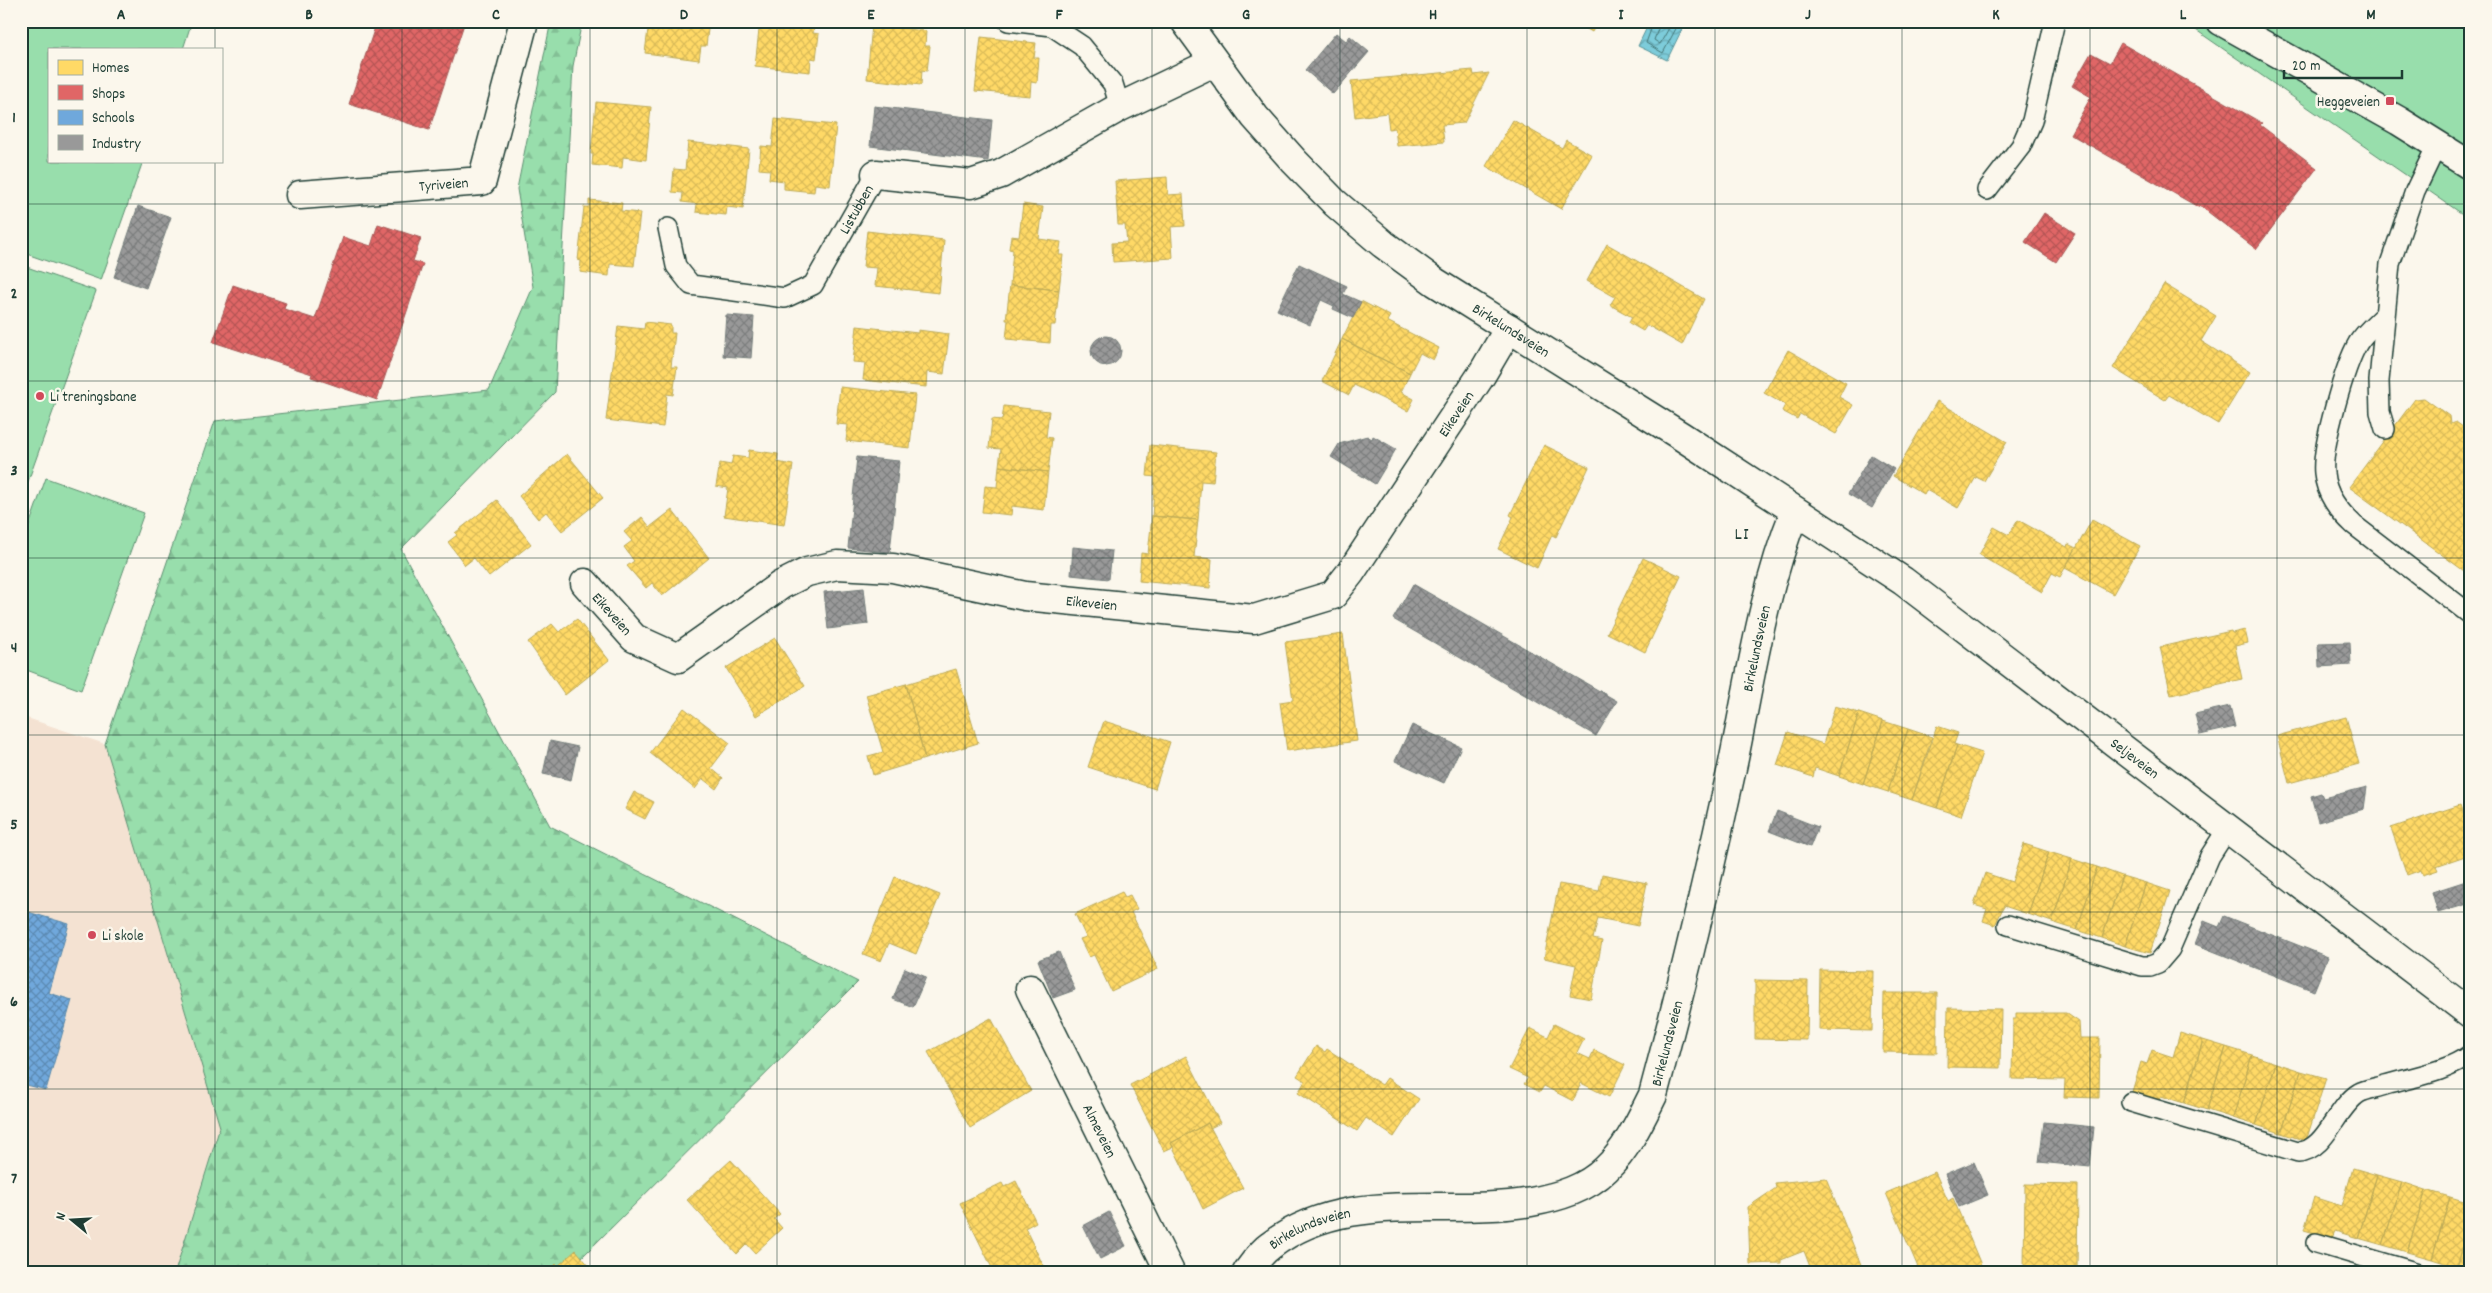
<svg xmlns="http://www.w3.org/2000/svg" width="2492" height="1293" font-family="Dekko,sans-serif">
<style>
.built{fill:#f4e2d2}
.green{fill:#98deac;stroke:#5c8e70}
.forest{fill:url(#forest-firs);stroke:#5c8e70}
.water{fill:url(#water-waves);stroke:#579398}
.homes{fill:url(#homes-cross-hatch);stroke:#bcaa57}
.shops{fill:url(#shops-cross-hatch);stroke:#a65a57}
.schools{fill:url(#schools-cross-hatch);stroke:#5788aa}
.industry{fill:url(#industry-cross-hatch);stroke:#747d7b}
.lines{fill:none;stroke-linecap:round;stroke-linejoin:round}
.shore{stroke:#457676;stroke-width:1}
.service-casing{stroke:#1f3d34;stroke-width:22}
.minor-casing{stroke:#1f3d34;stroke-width:31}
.service{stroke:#fbf7ec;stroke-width:19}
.minor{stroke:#fbf7ec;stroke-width:28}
.grid{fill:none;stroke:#1f3d34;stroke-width:1;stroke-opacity:0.55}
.poi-dot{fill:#d1495b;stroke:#fbf7ec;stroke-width:2}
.labels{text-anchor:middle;stroke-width:5;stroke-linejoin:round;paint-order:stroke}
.poi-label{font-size:15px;fill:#1f3d34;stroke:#fbf7ec;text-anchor:start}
.street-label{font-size:15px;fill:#1f3d34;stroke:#fbf7ec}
.quarter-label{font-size:18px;letter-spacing:1px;fill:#1f3d34;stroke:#fbf7ec}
.neatline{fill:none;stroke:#1f3d34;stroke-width:2}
.grid-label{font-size:16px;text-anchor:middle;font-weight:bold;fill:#1f3d34}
</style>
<defs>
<pattern id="forest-firs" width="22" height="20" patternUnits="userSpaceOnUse" patternTransform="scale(1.25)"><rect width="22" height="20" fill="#98deac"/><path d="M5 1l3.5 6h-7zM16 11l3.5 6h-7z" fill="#83bf95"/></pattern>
<pattern id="water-waves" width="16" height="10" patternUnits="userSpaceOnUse" patternTransform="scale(1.25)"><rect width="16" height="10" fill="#7dccda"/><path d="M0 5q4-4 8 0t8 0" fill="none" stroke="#66a7b2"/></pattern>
<pattern id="homes-cross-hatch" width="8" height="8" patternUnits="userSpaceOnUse" patternTransform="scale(1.25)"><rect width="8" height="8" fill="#ffd966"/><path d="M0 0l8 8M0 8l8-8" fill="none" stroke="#dabb59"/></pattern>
<pattern id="shops-cross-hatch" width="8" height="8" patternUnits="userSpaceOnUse" patternTransform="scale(1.25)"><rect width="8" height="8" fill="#e06666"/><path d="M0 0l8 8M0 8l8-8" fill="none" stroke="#b55555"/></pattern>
<pattern id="schools-cross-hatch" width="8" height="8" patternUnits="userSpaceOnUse" patternTransform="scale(1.25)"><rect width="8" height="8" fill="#6fa8dc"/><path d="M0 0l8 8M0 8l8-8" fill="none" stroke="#5b8ab3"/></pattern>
<pattern id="industry-cross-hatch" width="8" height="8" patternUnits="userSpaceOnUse" patternTransform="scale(1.25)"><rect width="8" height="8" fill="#999"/><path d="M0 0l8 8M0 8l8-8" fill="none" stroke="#7c7e7e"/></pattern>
</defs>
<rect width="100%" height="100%" fill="#fbf7ec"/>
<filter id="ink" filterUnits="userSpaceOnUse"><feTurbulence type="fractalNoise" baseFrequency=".02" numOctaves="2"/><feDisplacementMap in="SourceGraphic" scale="10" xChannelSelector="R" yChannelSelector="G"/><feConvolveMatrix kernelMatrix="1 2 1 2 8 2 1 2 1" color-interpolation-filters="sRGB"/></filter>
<g filter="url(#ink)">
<path class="built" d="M21,716l84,28 115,383 -45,145h-154z"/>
<path class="green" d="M21,21h171l-9,28h-134v112h94l-42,119 -80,-28z
M2183,21h288v199l-252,-174z
M21,265l75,26 -75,210z
M46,478l98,35 -63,177 -60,-22v-120z"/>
<path class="forest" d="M551,21h31l-9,45 -18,326 -154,157 149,277 308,156 -291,290h-392l45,-145 -115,-383 110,-323 274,-31 44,-103 -16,-98z"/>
<path class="water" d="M1650,21h36l-19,39 -29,-14z"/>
<path class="homes" d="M649,21h60l-3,25h-5l-2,14 -54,-7z
M760,21h55l-2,12 6,1 -3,25 -5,-1 -1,14 -55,-6z
M1573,21h25l-6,11z
M872,25l54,6 -1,15h5l-3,25 -5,-1 -1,15 -54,-6z
M981,37l55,6 -2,15h5l-2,25 -6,-1 -1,14 -55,-5z
M1473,70l1,5 15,-2 -25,50 -22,2 2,17 -47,4 -2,-18 -6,1 -2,-16 -32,4 -4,-36z
M596,102l55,5 -5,53 -23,-3 -1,11 -30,-3 1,-11h-2z
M775,119l61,6 -6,61 -15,-2 -1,8 -30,-3v-8l-15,-2 1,-9 -11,-1 2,-23 11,1z
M1513,120l49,28 4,-8 26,15 -31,54 -75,-43z
M688,142l61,7 -6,60 -16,-2 -1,8 -30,-3 1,-8 -15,-2 1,-9 -11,-1 2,-23 11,1z
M1167,177l1,18 15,-1 2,32 -14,1 2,31 -60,4 -1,-19 15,-1 -2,-17h-7l-3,-44z
M589,200l33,3 -1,8 19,2 -6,53 -24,-2 -1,12 -29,-4 1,-11 -3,-1 6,-53h5z
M1023,204l20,3 -4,32 22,3 -2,13h4l-4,35 -49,-5 3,-35 -4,-1 2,-13 8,1z
M867,231l77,9 -5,53 -64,-7 2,-18 -14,-1z
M1607,244l97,55 -22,46 -35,-20 -4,6 -14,-8 3,-6 -22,-12 5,-8 -28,-16z
M2164,284l52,32 -15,25 49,31 -32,52 -49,-29 -4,5 -52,-32z
M1010,285l49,5 -4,35h-4l-1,18 -44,-4 2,-19h-2z
M1361,301l29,15 -3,5 52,27 -6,12 -13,-7 -10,20 -68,-34z
M645,322l26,3v8h4l-4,34h6l-4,28 -6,-1 -4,33 -57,-7 12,-94 26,3z
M857,326l61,7v-3l31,4 -5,40 -17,-2 -1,15 -63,-7 2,-17 -12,-1z
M1342,339l68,34 -9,19 13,7 -6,12 -54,-26 -5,10 -27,-14z
M1788,350l58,33 -7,14 14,8 -17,29 -36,-20 -3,5 -15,-8 3,-6 -21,-12z
M840,387l75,8 -5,53 -64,-7 2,-16 -12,-1z
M2424,398l25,18 1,8 6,-2 15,11v143l-122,-89 66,-88z
M1937,401l70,41 -23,39 -8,-4 -18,31 -32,-18 -2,4 -31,-18z
M1004,406l45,5 -3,26 6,1 -4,34 -49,-6 2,-17 -12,-1 3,-29 10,1z
M1150,445l66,7 -3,30 -12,-1 -3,39 -46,-4 3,-39 -8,-1z
M1544,445l45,22 -33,70 -4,-2 -15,33 -39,-19 15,-32 -3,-2z
M749,450l29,4 -1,8 16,3 -9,60 -60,-9 4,-28 -12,-2 4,-23 11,2 2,-9 15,2z
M567,454l36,44 -41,33 -16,-19 -8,7 -19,-23z
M999,466l49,6 -4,38 -32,-4 -1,9 -29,-3 3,-26 12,1z
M497,500l34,44 -42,33 -15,-19 -9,7 -17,-23 9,-7 -2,-2z
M672,510l37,48 -47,38 -10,-13 -6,5 -19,-22 7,-5 -10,-14 8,-6 -8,-9 18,-15 8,10z
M1152,516l46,4 -4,37 18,2 -2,29 -71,-7 2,-28 7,1z
M2018,520l49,27 1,-3 8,4 -16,29 -8,-4 -10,19 -63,-37 15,-28 15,8z
M2092,520l48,26 -27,48 -48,-26z
M1643,558l38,18 -36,76 -38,-19z
M577,619l32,41 -44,35 -37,-53 24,-18 7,8z
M2245,630l3,13 -13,3 7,33 -71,16 -11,-48 71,-16 1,2z
M1343,634l14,107 -70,10 -7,-49 13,-2 -8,-58z
M775,638l30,48 -49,30 -30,-48z
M956,669l22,74 -53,16 -19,-75z
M906,684l19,75 -52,16 -5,-19 15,-4 -17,-57z
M1835,706l24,7 -20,63 -24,-8 -2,9 -36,-12 11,-33 35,12z
M684,708l46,35 -19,25 12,10 -7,11 -13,-10 -8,10 -45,-36z
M1859,713l24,8 -20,63 -24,-8z
M2346,717l13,47 -70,19 -12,-47z
M1104,721l66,21 -15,47 -67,-22z
M1883,721l25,8 -20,63 -25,-8z
M1937,726l21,7 -4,11 3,1 -20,63 -25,-8z
M1908,729l24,8 -20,63 -24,-8z
M1957,745l25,8 -21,63 -24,-8z
M634,792l20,10 -9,17 -20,-10z
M2460,805l11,31v18l-35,12 2,4 -15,5 -2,-5 -14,5 -16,-47z
M2024,844l25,8 -21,62 -24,-8 -9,19 -12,-4 4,-12 -13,-4 11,-32 27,9z
M2049,852l23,7 -20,63 -24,-8z
M2072,859l25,8 -20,63 -25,-8z
M2097,867l25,9 -20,62 -25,-8z
M1602,874l45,9 -9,43 -40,-8 -5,21 9,2 -11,58 -21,-4 6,-30 -32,-7 15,-74 40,7z
M2122,876l24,7 -21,63 -23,-8z
M895,877l45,18 -24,59 -27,-11 -8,18 -18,-7z
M2146,883l24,8 -20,62 -25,-7z
M1122,892l3,5 5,-2 7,14 -6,3 27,57 -47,22 -17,-36 -5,2 -9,-18 6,-2 -11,-23z
M1820,970l53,1 -1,60 -53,-1z
M1755,980l53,1 -1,59 -52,-1z
M1884,993h53v60l-54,-1z
M1948,1008l53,1 -1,59 -53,-1z
M2016,1013h50l13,9 1,16h20l-1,60 -35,-1 1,-17 -53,-1 1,-60h3z
M991,1018l40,73 -61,37 -42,-76z
M1554,1024l30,15 -7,14 13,6 4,-9 31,15 -16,32 -28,-14 -8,18 -29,-15 -4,6 -16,-8 4,-6 -19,-9 21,-41 18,9z
M2180,1033l23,7 -19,63 -23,-7 -3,7 -27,-8 10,-33 6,2 5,-14 21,7z
M2203,1040l23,7 -19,63 -23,-7z
M1316,1046l9,6 2,-3 55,36 5,-7 32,21 -25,38 -28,-19 -9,13 -59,-38 7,-12 -8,-5z
M2226,1047l26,8 -19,63 -26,-8z
M2252,1055l24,8 -20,62 -23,-7z
M1186,1056l34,67 -10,5 -2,-5 -37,20 2,4 -9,4 -34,-66z
M2276,1063l25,8 -20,62 -25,-8z
M2301,1071l25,7 -20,63 -25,-8z
M1208,1123l35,65 -40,21 -32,-66z
M731,1160l49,54 -6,5 8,9 -27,25 -8,-9 -10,10 -50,-54z
M2353,1168l24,7 -19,63 -23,-7 -3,7 -28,-8 10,-33 28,9z
M1935,1172l13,29 5,-3 31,74h-64l-34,-79z
M2377,1175l25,7 -19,63 -25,-7z
M1826,1178l38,94h-52l-8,-21 -23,9v3l-31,1 -2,-57 28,-19 -1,-5z
M1016,1181l20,41 -11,6 21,43 -2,1h-50l-34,-69 42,-20 2,4z
M2402,1182l24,8 -19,62 -24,-7z
M2025,1184l53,1 -1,87 -53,-1z
M2426,1190l24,7 -18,62 -25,-7z
M2450,1197l21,6v16l-14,48 -25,-8z
M2471,1219v52l-14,-4z
M576,1250l18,22h-46l8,-8 2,2z"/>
<path class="shops" d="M377,21h88l-36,109 -80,-26z
M2121,43l141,80 -2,2 57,43 -61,81 -57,-44 -1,2 -128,-73 21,-37 -19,-11 19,-33 19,10z
M2044,213l31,20 -19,29 -31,-20z
M378,224l43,14 -8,23 10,3 -46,136 -66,-23 1,-3 -99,-32 20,-57 53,18 -2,6 31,10 28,-82 28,9z"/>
<path class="schools" d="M21,910l48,14 -20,69 23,7 -26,90 -23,-6 -2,7v-47l4,1 5,-17 -9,-3z"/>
<path class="industry" d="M1336,33l10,8 4,-5 19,16 -36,42 -28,-24z
M874,106l118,14 -4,41 -118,-15z
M138,206l33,11 -25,71 -32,-11z
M1299,264l48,22 -4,8 18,8 -8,16 -20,-9 1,-3 -13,-6 -11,25 -33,-15z
M726,315l28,2 -3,41 -28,-2z
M1091 351a15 15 0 1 1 30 0a15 15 0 1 1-30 0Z
M1367,436l5,3 1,-3 23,13 -21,35 -44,-27 8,-13z
M1871,455l23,14 -22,39 -24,-14z
M857,457l42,4 -9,91 -42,-4z
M1073,547l39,4 -3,28 -38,-4z
M1413,584l204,117 -21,35 -203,-117z
M864,588l4,36 -40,5 -4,-37z
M2350,642l1,23 -32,2 -1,-24z
M2230,706l5,21 -35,8 -5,-21z
M1412,725l49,22 -17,36 -49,-22z
M550,741l28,6 -7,33 -28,-6z
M2367,787l-3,22 -46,13 -7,-26 10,-3 2,5z
M1777,811l41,16 -8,20 -41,-16z
M2466,881l5,22 -33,10 -6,-21z
M2224,916l104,41 -14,34 -119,-47 9,-23 15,6z
M1059,952l16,38 -22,8 -15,-38z
M905,968l21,9 -13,30 -20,-8z
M2044,1122l50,5 -4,40 -51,-5z
M1974,1162l14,33 -29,12 -14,-33z
M1109,1212l17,34 -26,13 -17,-33z"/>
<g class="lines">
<path class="shore" d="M1654,21l-8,22 17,10 17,-32
M1661,21l-7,19 6,4 13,-23"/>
<defs>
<g id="service">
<path d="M1008,21l44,5 30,20 31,38 7,23"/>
<path d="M1987,190l34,-44 11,-25 23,-100"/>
<path id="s1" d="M668,228l8,38 15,19 94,13 28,-13 63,-111"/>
<path d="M2384,315c-9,9 -19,17 -26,28 -13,22 -37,105 -34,130 2,22 15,38 30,52l117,90"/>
<path d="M2385,429l-5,-17 -1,-31 11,-117 25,-73 22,-46"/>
<path d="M2008,925l134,41h8l8,-3 12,-14 40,-93 18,-28"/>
<path d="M2131,1102l167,50c28,-1 38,-45 61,-59 7,-4 18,-5 26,-8 28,-8 62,-13 86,-31"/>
<path d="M2316,1243l99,29"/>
</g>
<g id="minor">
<path id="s2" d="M1185,21l70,96 39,44 41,42 48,41 52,38 246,154 222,145 568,433"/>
<path d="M2221,21l178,100 72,45"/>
<path d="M876,174l95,10 30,-10 119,-67 94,-45"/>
<path id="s3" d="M300,195l182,-14 42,-160"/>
<path id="s4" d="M585,583l49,55 44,20 103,-73 26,-13 30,-7 56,3 132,28 229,23 79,-24 18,-23 131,-198 27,-46"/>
<path id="s5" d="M1030,989l140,283"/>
<path id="s6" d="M1247,1272c7,-9 14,-20 23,-26 76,-59 174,-29 261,-44 27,-5 55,-13 75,-33 21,-20 34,-48 47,-74 29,-108 55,-217 79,-327 18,-86 30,-175 63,-257"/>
</g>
</defs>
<use href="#service" class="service-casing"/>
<use href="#minor" class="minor-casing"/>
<use href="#service" class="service"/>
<use href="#minor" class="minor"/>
</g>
</g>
<path class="grid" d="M215,21v28M402,21v1251M590,21v1251M777,21v1251M965,21v1251M1152,21v1251M1340,21v1251M1527,21v1251M1715,21v1251M1902,21v1251M2090,21v1251M2277,21v1251M215,161v1111M21,204h2450M21,381h2450M21,558h2450M21,735h2450M21,912h2450M21,1089h2450"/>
<g class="poi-dot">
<rect x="2385" y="96" width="10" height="10" rx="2.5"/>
<circle cx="40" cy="396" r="5"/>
<circle cx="92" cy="935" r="5"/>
</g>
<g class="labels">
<g class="poi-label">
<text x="2380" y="106" text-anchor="end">Heggeveien</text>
<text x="50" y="401">Li treningsbane</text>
<text x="102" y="940">Li skole</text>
</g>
<g class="street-label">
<text dy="5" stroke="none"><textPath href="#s3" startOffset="144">Tyriveien</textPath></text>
<text dy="5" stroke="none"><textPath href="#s1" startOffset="276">Listubben</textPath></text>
<text dy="5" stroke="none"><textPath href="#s2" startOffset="454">Birkelundsveien</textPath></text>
<text dy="5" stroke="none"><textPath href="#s4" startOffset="1031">Eikeveien</textPath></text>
<text dy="5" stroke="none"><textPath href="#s4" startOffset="566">Eikeveien</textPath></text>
<text dy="5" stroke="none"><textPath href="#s4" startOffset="41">Eikeveien</textPath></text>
<text dy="5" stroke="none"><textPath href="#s6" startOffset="934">Birkelundsveien</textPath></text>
<text dy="5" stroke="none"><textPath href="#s2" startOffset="1211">Seljeveien</textPath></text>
<text dy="5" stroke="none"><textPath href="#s6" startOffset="529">Birkelundsveien</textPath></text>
<text dy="5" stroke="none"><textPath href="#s5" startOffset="158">Almeveien</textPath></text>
<text dy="5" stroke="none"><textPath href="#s6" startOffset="79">Birkelundsveien</textPath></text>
</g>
<g class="quarter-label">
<text x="1742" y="539">LI</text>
</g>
</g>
<rect width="2492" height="1293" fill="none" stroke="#fbf7ec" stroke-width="55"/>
<rect x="48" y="48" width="175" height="115" fill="#fbf7ec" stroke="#a3ada2"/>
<rect x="58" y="60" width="25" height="15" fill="#ffd966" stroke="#a3ada2"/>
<text x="92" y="72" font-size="15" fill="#1f3d34">Homes</text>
<rect x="58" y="85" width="25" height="15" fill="#e06666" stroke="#a3ada2"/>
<text x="92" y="98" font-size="15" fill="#1f3d34">Shops</text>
<rect x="58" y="110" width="25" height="15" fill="#6fa8dc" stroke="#a3ada2"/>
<text x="92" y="122" font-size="15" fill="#1f3d34">Schools</text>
<rect x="58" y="135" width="25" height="15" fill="#999999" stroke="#a3ada2"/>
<text x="92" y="148" font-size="15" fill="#1f3d34">Industry</text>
<g transform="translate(72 1220) rotate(288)" stroke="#fbf7ec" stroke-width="4" paint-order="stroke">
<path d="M0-4L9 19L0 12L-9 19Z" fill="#1f3d34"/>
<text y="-8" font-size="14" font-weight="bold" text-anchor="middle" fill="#1f3d34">N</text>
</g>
<path d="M2284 70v8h118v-8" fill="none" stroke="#1f3d34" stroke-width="2.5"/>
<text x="2292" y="70" font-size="15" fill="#1f3d34" stroke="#fbf7ec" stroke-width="4" paint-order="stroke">20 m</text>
<rect x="28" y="28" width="2436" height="1238" class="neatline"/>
<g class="grid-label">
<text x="121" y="19">A</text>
<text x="309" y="19">B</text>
<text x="496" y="19">C</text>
<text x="684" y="19">D</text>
<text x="871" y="19">E</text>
<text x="1059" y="19">F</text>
<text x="1246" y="19">G</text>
<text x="1433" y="19">H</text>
<text x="1621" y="19">I</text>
<text x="1808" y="19">J</text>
<text x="1996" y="19">K</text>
<text x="2183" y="19">L</text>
<text x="2371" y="19">M</text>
<text x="14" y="122">1</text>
<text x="14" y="298">2</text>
<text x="14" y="475">3</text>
<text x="14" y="652">4</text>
<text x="14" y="829">5</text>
<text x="14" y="1006">6</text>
<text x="14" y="1183">7</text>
</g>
</svg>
